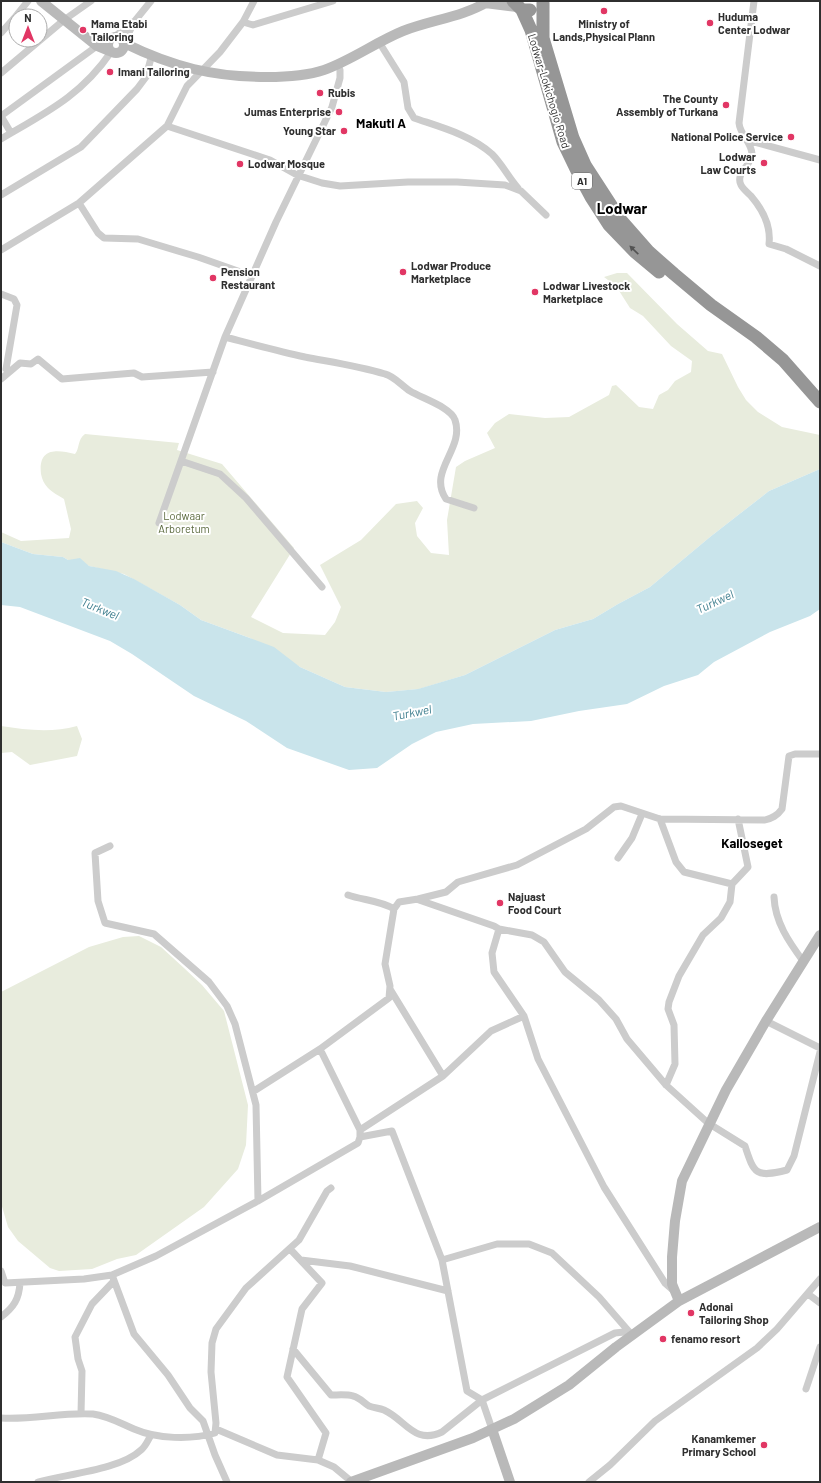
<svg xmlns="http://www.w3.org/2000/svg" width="821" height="1483" font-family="Barlow,sans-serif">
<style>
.green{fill:#e8ecdd}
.water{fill:#c9e4eb}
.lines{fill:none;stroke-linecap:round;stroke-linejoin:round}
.street{stroke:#ccc;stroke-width:7}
.secondary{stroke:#b9b9b9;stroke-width:10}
.highway{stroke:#969696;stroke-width:13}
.oneway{fill:#535353}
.poi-dot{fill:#e13664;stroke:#fff;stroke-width:1.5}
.labels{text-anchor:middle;stroke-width:4;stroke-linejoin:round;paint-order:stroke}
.shield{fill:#fff;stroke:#6d6d6d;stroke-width:1}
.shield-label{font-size:10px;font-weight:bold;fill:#2f2f2f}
.poi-label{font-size:11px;font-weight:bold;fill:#2f2f2f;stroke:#fff;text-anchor:start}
.street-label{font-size:11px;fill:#2f2f2f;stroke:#fff}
.park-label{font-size:11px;fill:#5a693d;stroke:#fff}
.water-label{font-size:12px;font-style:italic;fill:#3f7f8f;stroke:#fff}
.quarter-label{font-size:13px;font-weight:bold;fill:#000;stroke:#fff}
.district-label{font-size:15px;font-weight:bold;fill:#000;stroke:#fff}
</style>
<rect width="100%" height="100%" fill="#fff"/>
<path class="green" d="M617,273h10l50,51 31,27 14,3 16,33 8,13 12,12 24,15 38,8v34l-51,22 -59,46 -60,50 -32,17 -25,15 -38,11 -90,45 -46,14 -33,3 -41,-5 -45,-20 -50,-29 -49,-18 -21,-15 -56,-31 -35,-8 -5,-3 -16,-3 -5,-3 -30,-3 -32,-12v-10l20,9 48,-3 2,-9 -7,-30c-5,-3 -12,-7 -16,-11 -4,-4 -6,-9 -7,-14 -3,-26 15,-25 34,-20 5,-6 2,-14 10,-20l94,9 -2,7 45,14 72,84 -43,69 32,16 42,2 10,-13 6,-15 -21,-42 41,-25 35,-36 21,-3 6,7 -8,15 2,13 14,17 18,2 -2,-35 9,-53 9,-6 30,-13 -8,-15 8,-10 14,-9 36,4 24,-1 40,-22 3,-9 4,-1 23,22 14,2 6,-14 9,-5 7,-9 16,-9 1,-11 -21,-15 -28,-30 -13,-8 -14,-22 -12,-9z
M1,726c25,4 51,7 76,0l5,13 -5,17 -47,9 -18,-13 -11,1z
M139,936l22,11 23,21 18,17 22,26 24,94 -2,40 -8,24 -34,38 -68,48 -19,4 -25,10 -33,2 -9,-3 -32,-27 -10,-14 -7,-24v-211l88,-45 34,-10z"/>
<path class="water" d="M820,469v140l-10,7 -40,16 -56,30 -16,13 -34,11 -37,18 -48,7 -48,10 -58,3 -37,8 -24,12 -35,24 -28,2 -62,-22 -41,-27 -52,-25 -62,-42 -22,-13 -90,-34 -19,-2v-63l32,12 30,3 5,3 12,-2 9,8 27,5 18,8 46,26 21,15 73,27 26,20 45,20 41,5 32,-3 47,-14 90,-45 38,-11 25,-15 32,-17 60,-50 59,-46z"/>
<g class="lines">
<path class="street" d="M754,1l-15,122c1,12 13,20 13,31 -1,12 -17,19 -11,31 2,4 7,8 10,11 12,14 20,31 18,48l17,5 34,17
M16,16l12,-15
M243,22l10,3 80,-24
M1,33l15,-17
M113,38l20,-16
M379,42l25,40 4,26 6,10c26,9 57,17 78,36 10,10 17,24 26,34
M124,43l10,-21 17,-21
M1,73l63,-53 27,-19
M1,116l96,-70
M1,116l10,17
M167,126l103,34 27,15 25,8 18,3 68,-4h49l48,3 16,6 25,24
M1,139c44,-26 80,-43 110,-87
M747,140l73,20
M1,195l80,-48 56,-58 9,-12 5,-19
M79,203l19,30 6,5 34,1 60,18 54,19
M1,250l78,-47 88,-77 20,-40 33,-34 23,-30 11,-21
M1,294l13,5 3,6 -11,64
M225,337c27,7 53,14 80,20 26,5 54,9 80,17 9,2 17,12 25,17 11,7 41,16 45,29 10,29 -28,51 -9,79l28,9
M1,379l19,-16 11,1 7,-5 24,20 72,-6 8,4 71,-5
M181,461l39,13 26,24 76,89
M159,523l66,-186 51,-115 56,-115 8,-29v-8l-2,-6
M660,819l16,43 8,10 48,12 16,-17 -10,-48
M110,846l-15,7 3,48 7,22 49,11 55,48 18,24 8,18 21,81 2,96
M618,858l14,-20 10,-24
M348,895c14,5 34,6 46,14
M774,897c1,25 15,45 29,64
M419,900l75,26 5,3 33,6 12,7 21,30 34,28 17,19 11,20 39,46 42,38 37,23c9,28 11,32 42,24l7,-14 26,-104
M499,929l-7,24 2,19 30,44 14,43 66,128 61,96 8,7
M390,989l53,87
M766,1021l54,27
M666,1085l9,-21 -1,-39 -6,-16 1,-7 10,-26 24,-41 18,-17 9,-16 2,-18
M254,1091l66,-42 69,-51 1,-12 -5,-22 9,-55 5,-7 19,-3 28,-7 12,-10 59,-17 69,-36 28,-22 7,-1 39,13 105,1c7,-2 12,-4 17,-11l7,-53 6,-2h25
M360,1130l83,-54 48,-45 33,-15
M290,1249l32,34 -20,26 -15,68 39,56 -8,27 16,7 18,15
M301,1260l49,6 98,25
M442,1260l55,-16h32l23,9 47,44 33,38 -8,-3 -9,1 -133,67 10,29
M1,1271l4,12 79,-4 28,-4 44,-19 102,-55 100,-58 2,-6v-7l-40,-81
M112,1275l22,59 34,41 22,33 13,13 12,34 12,27
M808,1294l12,9
M1,1317c13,-10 18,-18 19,-34
M293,1349l38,46c7,0 16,-1 22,1 6,1 11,7 16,10 5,2 10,2 15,4 22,10 30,35 58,22l40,-32 -15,-9 -25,-131 -50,-129 -32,6
M806,1389l14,-42
M81,1414l1,-43 -4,-12 -3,-22 17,-33 22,-23
M1,1418c31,2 62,-6 92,-4 15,2 27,9 41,15 23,10 57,11 81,4l1,-10 -5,-51 1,-29 4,-14 30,-41 53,-48 28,-49 4,-3
M216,1429l61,26 41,5
M38,1482c28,-8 82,-12 103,-32 5,-4 7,-10 10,-15
M589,1482l21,-17 45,-44 102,-73 20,-19 43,-50"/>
<path class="secondary" d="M41,1l56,45 12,5
M485,3l32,4
M108 45a8 8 0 1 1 16 0a8 8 0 1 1-16 0Z
M124,43c49,24 89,34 143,34 19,0 39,-1 57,-7 28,-10 52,-28 79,-39 28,-11 60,-14 86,-30
M679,1301l-7,-17v-27l3,-36 7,-40 44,-91 40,-69 54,-86
M492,1429l18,53
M351,1482l122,-44 41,-19 55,-34 47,-38 63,-46 141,-74"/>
<path class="highway" d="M513,1l9,9h8
M543,3v35l30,100 12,27 35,54 29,33 25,22 37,31 45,32 27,23 37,42
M522,10l9,20 32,112 14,29 14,26 18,28 26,27 24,20"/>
</g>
<defs><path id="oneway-solid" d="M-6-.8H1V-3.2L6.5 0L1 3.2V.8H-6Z"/></defs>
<use class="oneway" href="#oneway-solid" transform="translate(634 250) rotate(-136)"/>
<g class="poi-dot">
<circle cx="604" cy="11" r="4"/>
<circle cx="710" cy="23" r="4"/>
<circle cx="83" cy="30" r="4"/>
<circle cx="110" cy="72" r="4"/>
<circle cx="320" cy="93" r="4"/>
<circle cx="726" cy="105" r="4"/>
<circle cx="339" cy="112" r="4"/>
<circle cx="344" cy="131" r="4"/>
<circle cx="791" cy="137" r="4"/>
<circle cx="764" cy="163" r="4"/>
<circle cx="240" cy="164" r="4"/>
<circle cx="403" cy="272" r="4"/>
<circle cx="213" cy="278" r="4"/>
<circle cx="535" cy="292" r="4"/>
<circle cx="500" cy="903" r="4"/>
<circle cx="691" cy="1313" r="4"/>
<circle cx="663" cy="1339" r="4"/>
<circle cx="764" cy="1445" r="4"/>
</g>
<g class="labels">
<rect class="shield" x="572" y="173" width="20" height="16" rx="3"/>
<g class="shield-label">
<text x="582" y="185">A1</text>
</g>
<g class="poi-label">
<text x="718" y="21">Huduma<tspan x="718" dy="13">Center Lodwar</tspan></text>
<text x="91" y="28">Mama Etabi<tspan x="91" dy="13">Tailoring</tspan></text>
<text x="604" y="28" text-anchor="middle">Ministry of<tspan x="604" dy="13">Lands,Physical Plann</tspan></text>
<text x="118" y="76">Imani Tailoring</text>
<text x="328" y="97">Rubis</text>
<text x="718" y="103" text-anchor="end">The County<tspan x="718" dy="13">Assembly of Turkana</tspan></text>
<text x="331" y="116" text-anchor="end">Jumas Enterprise</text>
<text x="336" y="135" text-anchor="end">Young Star</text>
<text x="783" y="141" text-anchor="end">National Police Service</text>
<text x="756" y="161" text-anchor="end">Lodwar<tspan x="756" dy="13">Law Courts</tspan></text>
<text x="248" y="168">Lodwar Mosque</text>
<text x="411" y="270">Lodwar Produce<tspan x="411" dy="13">Marketplace</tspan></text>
<text x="221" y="276">Pension<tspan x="221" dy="13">Restaurant</tspan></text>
<text x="543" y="290">Lodwar Livestock<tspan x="543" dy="13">Marketplace</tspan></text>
<text x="508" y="901">Najuast<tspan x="508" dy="13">Food Court</tspan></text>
<text x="699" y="1311">Adonai<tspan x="699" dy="13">Tailoring Shop</tspan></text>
<text x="671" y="1343">fenamo resort</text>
<text x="756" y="1443" text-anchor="end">Kanamkemer<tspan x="756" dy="13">Primary School</tspan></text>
</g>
<g class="street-label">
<text transform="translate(549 91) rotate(73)" y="4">Lodwar-Lokichogio Road</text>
</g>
<g class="park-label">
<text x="184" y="520">Lodwaar<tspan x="184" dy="13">Arboretum</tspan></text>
</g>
<g class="water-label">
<text transform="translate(715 602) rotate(-25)" y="4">Turkwel</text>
<text transform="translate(100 609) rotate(22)" y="4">Turkwel</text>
<text transform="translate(412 713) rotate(-11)" y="4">Turkwel</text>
</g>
<g class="quarter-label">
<text x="381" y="128">Makuti A</text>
<text x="752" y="848">Kailoseget</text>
</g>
<g class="district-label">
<text x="622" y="214">Lodwar</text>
</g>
</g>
<rect width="821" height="1483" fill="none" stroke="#2f2f2f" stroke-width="4"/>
<g transform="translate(28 28)"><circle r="19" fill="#ffffff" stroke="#acacac"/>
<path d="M0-3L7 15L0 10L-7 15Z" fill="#e13664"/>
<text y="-6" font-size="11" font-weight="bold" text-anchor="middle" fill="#2f2f2f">N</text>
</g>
</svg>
